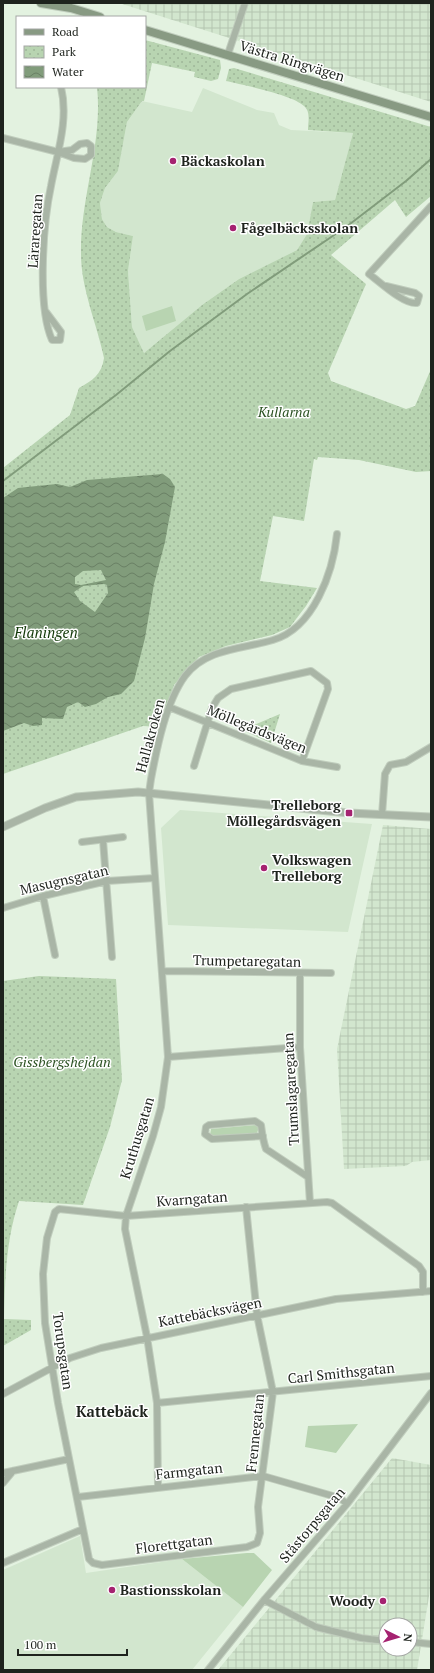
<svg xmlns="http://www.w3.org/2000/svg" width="434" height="1673" font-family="'PT Serif',serif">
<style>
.built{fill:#d2e6ce}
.industrial{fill:url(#industrial-grid);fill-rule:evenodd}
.grass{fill:#b8d4b1}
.park{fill:url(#park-dots)}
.water{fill:url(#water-waves);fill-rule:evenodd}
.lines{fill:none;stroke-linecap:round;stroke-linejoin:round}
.stream{stroke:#819c7b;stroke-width:2}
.minor-casing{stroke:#c0cdbd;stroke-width:8}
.tertiary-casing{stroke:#c0cdbd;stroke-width:9}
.secondary-casing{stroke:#c0cdbd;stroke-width:10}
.minor{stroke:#a9b5a6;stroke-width:6}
.tertiary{stroke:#a9b5a6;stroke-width:7}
.secondary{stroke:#889a83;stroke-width:8}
.poi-dot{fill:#a52270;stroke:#fff;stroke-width:1.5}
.labels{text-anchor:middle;stroke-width:3;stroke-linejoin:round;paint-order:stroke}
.street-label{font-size:14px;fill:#1e231d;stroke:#fff}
.poi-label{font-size:14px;font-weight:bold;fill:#1e231d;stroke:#fff;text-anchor:start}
.park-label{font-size:14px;font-style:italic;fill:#2b5222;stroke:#fff}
.water-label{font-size:15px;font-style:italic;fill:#133a09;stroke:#fff}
.neighbourhood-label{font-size:15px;font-weight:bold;fill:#1e231d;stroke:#fff}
</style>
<defs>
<pattern id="industrial-grid" width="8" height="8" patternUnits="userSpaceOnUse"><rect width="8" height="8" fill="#d2e6ce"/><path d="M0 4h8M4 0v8" fill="none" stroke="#b4c5b0"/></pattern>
<pattern id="park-dots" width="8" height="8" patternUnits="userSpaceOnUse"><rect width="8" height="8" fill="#b8d4b1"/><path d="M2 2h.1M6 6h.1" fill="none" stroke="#9eb698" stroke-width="1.8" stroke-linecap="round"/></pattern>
<pattern id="water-waves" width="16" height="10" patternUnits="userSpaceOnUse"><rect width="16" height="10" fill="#819c7b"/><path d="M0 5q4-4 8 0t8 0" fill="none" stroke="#697f64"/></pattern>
</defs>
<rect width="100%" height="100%" fill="#e3f2e0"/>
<path class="built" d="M203,88l54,22 17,3 5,12 12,5 62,3 -18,67 -22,2 -6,32 -10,16 -58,29 -37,26 -58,48 -12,-26 -4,-56 5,-35 -17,-4 -9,-5 -5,-8 -2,-16 5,-15 13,-17 9,-49 15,-21 50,11z
M180,810l192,14 -24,108 -180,-7 -7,-97z
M80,1536l6,37 96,-14 61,48 -51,63h-189v-100z"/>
<path class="industrial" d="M119,3h312v99z
M383,825l48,4v331l-19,2 -6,4 -62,3 -7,-120z
M392,1458l39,7v119l-14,86h-199zM386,1625h24v24h-24z"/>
<path class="grass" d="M172,306l4,15 -30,10 -4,-15z
M256,1125l3,2 -2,6 -45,4 -2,-2 1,-6z
M358,1424l-22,29 -31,-6 3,-21z
M247,1553h7l18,17 -29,37 -61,-48z"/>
<path class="park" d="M145,40l75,20 1,8 -3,11 -7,2 -17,-4 1,-5 -43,-9 -8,38h-2l-15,21 -9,49 -13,17 -5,15 2,16 5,8 9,5 17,4 -5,35 4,56 12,26 58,-48 37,-26 58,-29 10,-16 6,-32 22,-2 18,-67 -45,-3c0,-8 3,-18 -4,-24 -11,-11 -61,-21 -78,-25l3,-12 5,-1 197,59v36l-2,1 2,2v30l-25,21 -11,-17 -64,55 35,29 -38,89 3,8 75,28 9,-3 16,-37v102l-15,1 -57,-12 -41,-3 -1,3 -3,-1 -10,62 -31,-5 -13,65 57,7 -11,18 -16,21 -18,8 -46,11 -27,11 -25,28 -14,42 -17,-1 -140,48v-306l67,-53 9,-27c13,-7 23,-14 25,-30 -7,-34 -23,-69 -23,-104 -1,-57 22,-110 16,-167h48z
M280,714l-9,29 -29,-13z
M39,976l77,3 6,101 -12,47 -27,78 -64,-4c-13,39 -14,77 -15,118l27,1v10l-28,16v-365z"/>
<path class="water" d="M163,474l7,5 5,8 -10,55 -11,42 -9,54 -11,43 -13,13 -13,3 -12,7 -11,3 -7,-5 -11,5 -4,12 -21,-1v7l-9,1 -9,-3 -21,8v-233l15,-10 9,-1 30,-3 13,3 17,-7zM101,570l5,10 -25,5 -6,-1v-7l8,-6zM104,584l3,1 1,8 -13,19 -15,-11 -6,-9 9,-6z"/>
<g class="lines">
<path class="stream" d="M3,481l113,-86 54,-44 77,-57 99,-67 60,-46 25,-22"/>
<defs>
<path id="minor" d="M228,54l17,-51
M3,138l55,14 16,6 11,1 6,-4v-9l-4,-3 -7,1 -8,6 -14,2
M386,286l29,7 4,3 -2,7c-13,2 -37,-21 -48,-29l62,-68
M46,312l15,20 -1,8h-8c-15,-34 -9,-117 -1,-154 6,-32 18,-66 10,-99
M169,707l133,54 35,6
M194,766l18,-58 6,-10 13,-9 80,-18 16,12 1,6 -26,72
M382,815l3,-41 5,-9 16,-3 25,-15
M103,840l9,117
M82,842l41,-5
M43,896l12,59
M3,908l40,-12 64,-15 48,-3
M163,971l168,2
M300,974v73l10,156
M168,1057l132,-10
M263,1136l-51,3 -7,-5 1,-7 3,-2 46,-4 6,4c1,8 2,16 5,24l42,28
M246,1207l11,108 16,77 -15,115 2,26 -3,10 -10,4 -145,18 -9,-2 -4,-4 -31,-156 -13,-80 -2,-49 4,-36 8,-26 4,-3 67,7 201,-14 5,1 87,63 4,6v20
M3,1394l67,-36 31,-10 235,-49 95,-8
M157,1403l274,-27
M3,1473l66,-14
M3,1483l10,-12
M158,1487l-1,-84 -10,-66 -22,-108 1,-13 27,-80 8,-29 7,-50 -19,-264 2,-14c6,-32 15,-77 34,-103 21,-28 58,-27 88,-36 41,-12 60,-68 64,-106
M78,1497l185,-21 77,22 7,6
M3,1563l80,-34
M264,1600l52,27 45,11 25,3
M410,1642l21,2
M208,1670l56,-70 83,-96 84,-111"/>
<path id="tertiary" d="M3,827l42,-19 31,-11 62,-5 211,21 82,4"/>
<path id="secondary" d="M41,3l30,5 29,9
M145,30l286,87"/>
</defs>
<use href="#minor" class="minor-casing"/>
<use href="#tertiary" class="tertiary-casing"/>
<use href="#secondary" class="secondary-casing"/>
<use href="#minor" class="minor"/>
<use href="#tertiary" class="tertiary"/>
<use href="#secondary" class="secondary"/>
</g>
<g class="poi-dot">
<circle cx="173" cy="161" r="4"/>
<circle cx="233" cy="228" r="4"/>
<rect x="345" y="809" width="8" height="8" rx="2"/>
<circle cx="264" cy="868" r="4"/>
<circle cx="112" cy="1590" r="4"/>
<circle cx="383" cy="1601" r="4"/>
</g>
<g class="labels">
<g class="street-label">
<text transform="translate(292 61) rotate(17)" y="5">Västra Ringvägen</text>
<text transform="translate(35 231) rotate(-86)" y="5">Läraregatan</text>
<text transform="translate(257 729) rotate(22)" y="5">Möllegårdsvägen</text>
<text transform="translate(150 736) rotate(-75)" y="5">Hallakroken</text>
<text transform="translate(64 880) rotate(-13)" y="5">Masugnsgatan</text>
<text transform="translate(247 961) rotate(1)" y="5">Trumpetaregatan</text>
<text transform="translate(291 1089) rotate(-93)" y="5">Trumslagaregatan</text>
<text transform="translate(137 1138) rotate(-73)" y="5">Kruthusgatan</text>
<text transform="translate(192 1199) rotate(-4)" y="5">Kvarngatan</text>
<text transform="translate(210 1312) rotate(-11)" y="5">Kattebäcksvägen</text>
<text transform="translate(63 1351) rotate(82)" y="5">Torupsgatan</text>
<text transform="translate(341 1373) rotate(-6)" y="5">Carl Smithsgatan</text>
<text transform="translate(255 1433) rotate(-84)" y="5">Frennegatan</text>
<text transform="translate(189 1471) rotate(-6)" y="5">Farmgatan</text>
<text transform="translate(312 1525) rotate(-50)" y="5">Ståstorpsgatan</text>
<text transform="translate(174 1544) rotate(-7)" y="5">Florettgatan</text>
</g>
<g class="poi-label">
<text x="181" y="166">Bäckaskolan</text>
<text x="241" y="233">Fågelbäcksskolan</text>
<text x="341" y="810" text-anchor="end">Trelleborg<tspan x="341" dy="16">Möllegårdsvägen</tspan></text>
<text x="272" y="865">Volkswagen<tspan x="272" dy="16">Trelleborg</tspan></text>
<text x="120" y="1595">Bastionsskolan</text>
<text x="375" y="1606" text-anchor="end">Woody</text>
</g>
<g class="park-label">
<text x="284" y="417">Kullarna</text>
<text x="62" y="1067">Gissbergshejdan</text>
</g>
<g class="water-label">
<text x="46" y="638">Flaningen</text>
</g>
<g class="neighbourhood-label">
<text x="112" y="1417">Kattebäck</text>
</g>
</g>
<rect width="434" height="1673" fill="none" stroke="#1e231d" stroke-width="8"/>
<rect x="16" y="16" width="130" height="72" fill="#ffffff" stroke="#a5a7a5"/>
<rect x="24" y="29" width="20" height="6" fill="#889a83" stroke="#a5a7a5"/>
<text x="52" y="36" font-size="12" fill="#1e231d">Road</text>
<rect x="24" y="46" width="20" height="12" fill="url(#park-dots)" stroke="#a5a7a5"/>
<text x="52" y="56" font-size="12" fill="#1e231d">Park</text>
<rect x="24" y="66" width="20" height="12" fill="url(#water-waves)" stroke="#a5a7a5"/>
<text x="52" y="76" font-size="12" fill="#1e231d">Water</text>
<g transform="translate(398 1637) rotate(95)"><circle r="19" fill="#ffffff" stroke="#a5a7a5"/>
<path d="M0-3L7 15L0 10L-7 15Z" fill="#a52270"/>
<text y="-6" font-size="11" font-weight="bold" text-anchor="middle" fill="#1e231d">N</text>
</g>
<path d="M18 1649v6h109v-6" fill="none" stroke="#1e231d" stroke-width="2"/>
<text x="24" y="1649" font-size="12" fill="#1e231d" stroke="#ffffff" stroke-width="3" paint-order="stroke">100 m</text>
</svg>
